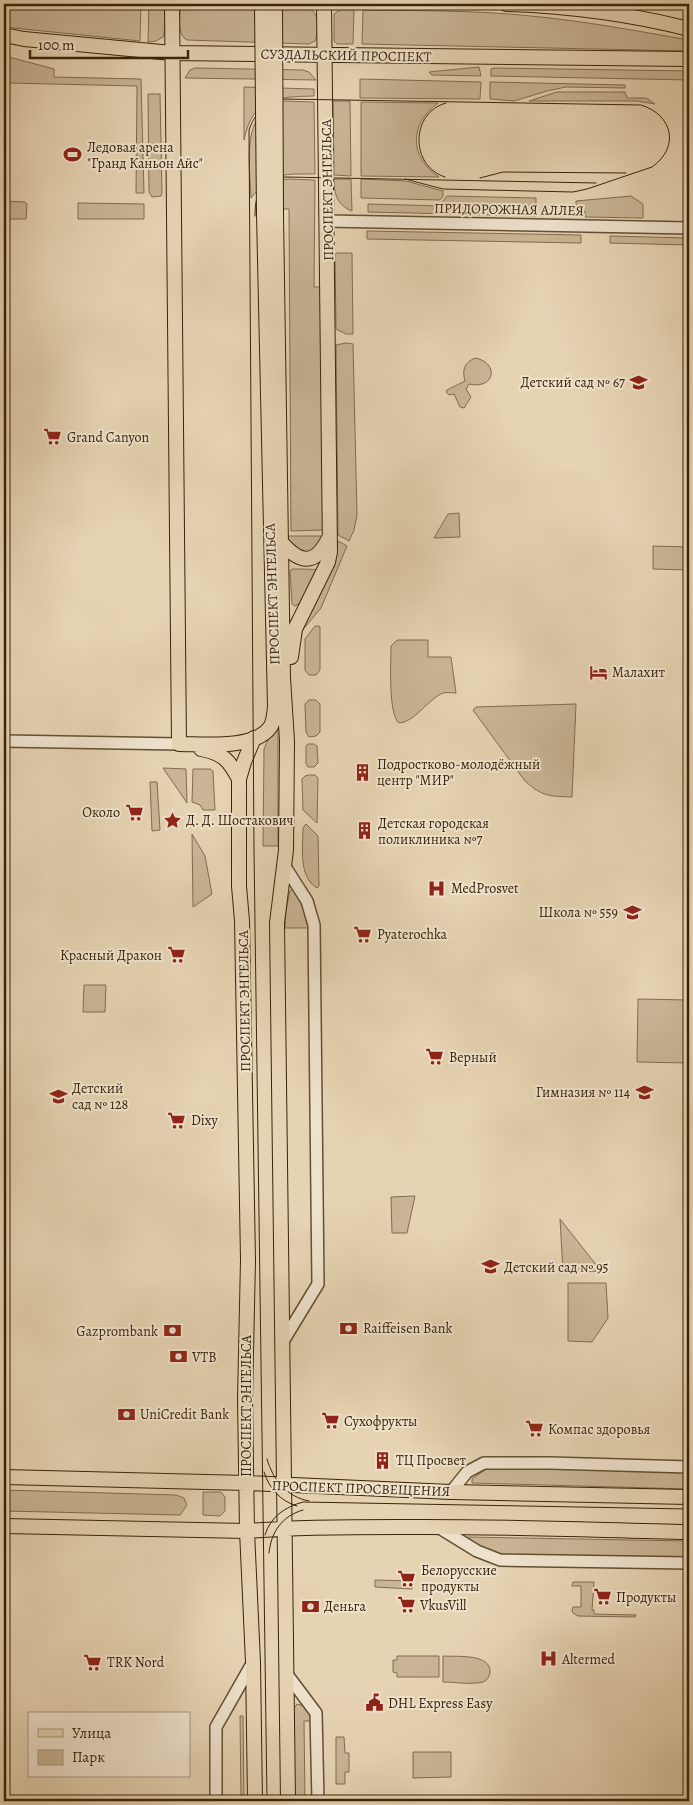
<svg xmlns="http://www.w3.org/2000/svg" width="693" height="1805" font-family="Alegreya,serif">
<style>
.green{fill:#c9b595;stroke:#816c4e}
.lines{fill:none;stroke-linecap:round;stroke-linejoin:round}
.minor-casing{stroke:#645032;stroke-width:14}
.major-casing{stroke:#392408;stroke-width:16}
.minor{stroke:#efe2cd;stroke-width:11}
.major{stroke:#e6d3b2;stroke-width:14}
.tram{stroke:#392408;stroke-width:1}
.major-bridge-casing{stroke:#392408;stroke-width:16;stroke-linecap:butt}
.major-bridge{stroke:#e6d3b2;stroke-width:14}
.labels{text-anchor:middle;stroke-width:4;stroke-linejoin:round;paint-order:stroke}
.street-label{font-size:14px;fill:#392408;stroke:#efe2cd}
.poi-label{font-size:14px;fill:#392408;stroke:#efe2cd;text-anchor:start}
</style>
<rect width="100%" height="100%" fill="#e6d3b2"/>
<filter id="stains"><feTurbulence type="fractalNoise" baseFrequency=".004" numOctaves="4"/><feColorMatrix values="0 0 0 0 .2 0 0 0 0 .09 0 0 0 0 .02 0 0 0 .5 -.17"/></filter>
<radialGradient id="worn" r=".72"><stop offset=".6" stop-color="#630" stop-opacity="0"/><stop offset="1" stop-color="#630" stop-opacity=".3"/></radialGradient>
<path class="green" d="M4,4h137l-1,37 -136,-14z
M149,4c4,0 9,-1 12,1 7,5 4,26 2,32l-7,4 -8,1z
M190,5l119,4c11,3 10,23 6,32l-6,3 -122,-4c-10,-5 -7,-19 -7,-29l5,-5z
M341,9h13l-1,35h-16l-3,-3v-27z
M363,10c56,1 112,0 168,6 53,5 106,15 158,24v11l-327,-7z
M9,57l45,12v8l87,2 3,114h-8l1,-107 -128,-3z
M479,67l2,9 -49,-1 -3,-3z
M195,68l108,2 6,2 7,8 -131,-2 5,-8z
M494,68l195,3v9l-198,-4v-7z
M360,79l121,3 -1,17 -120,-1z
M490,82l135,3v3l-59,-1 -19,4 -33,10 -24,-2z
M244,87l70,2v7c-38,1 -61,1 -70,44z
M557,92h68l2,6h19l9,6 -18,-3h-108z
M148,94h12l2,99 -1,3 -9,1 -3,-5z
M285,101l29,1 1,72c-32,0 -43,-2 -64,24 -1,-34 -12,-89 34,-97z
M333,101h17l1,75 -17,-1z
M361,102l77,1c-29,21 -29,54 1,74l-78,-1z
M289,179l26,1 -1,107h7l2,243 -32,1 -2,-322h-32l20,-29z
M334,179h17l1,32c-15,-6 -18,-17 -18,-32z
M361,179l45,2 37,10v5l-3,4 -79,-2z
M447,196l89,2v18l-168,-4v-8l74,2 1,-5z
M631,196l12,8v14l-58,-1v-5h-9v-11z
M4,201l21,1 2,2 -1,15h-22z
M78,203l66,1v15h-66z
M367,231l214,4v8l-214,-4z
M610,236l79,2v7l-79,-2z
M337,253h15l1,81h-7l-10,-5 -1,-75z
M346,343l7,1 4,171 -3,15 -5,11 -11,-6 -2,-190z
M475,358c24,4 21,32 -6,26l-3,5 5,8 -7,11 -4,-1 -6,-13 -5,1 -3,-3 1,-2 18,-9c-3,-11 -1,-18 10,-23z
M459,513l1,24 -26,1 14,-24z
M288,536h36l-1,5 -18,15 -16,-14z
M338,541l9,5 -26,62 -26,31 41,-87z
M653,546l36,1v23l-36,-1z
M292,569c6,0 22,0 25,1l-17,33 -5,3 -3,-2 -2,-33z
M315,626h4l1,1v43l-4,5h-7l-4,-5v-31z
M397,640h31v17h23l5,36c-4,0 -10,-1 -13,0 -15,6 -28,29 -44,30 -11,-8 -8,-62 -8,-77z
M309,700h7l4,4v28l-4,4 -7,1 -3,-5 -1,-28z
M576,704l-4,93c-23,-1 -29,0 -47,-16l-52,-71 3,-3z
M274,726h4v120h-15l1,-97z
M308,744h6l3,2 1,17 -4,4h-6l-2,-3v-18z
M163,768l23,1 1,34z
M193,769h17l3,2 2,39h-12l-3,-5 -8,-3z
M309,775h6l3,3 -1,45 -14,-13 -1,-31 3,-3z
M150,782h7l3,48 -8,1z
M306,824l12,12 1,50 -2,2c-19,-11 -14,-42 -14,-60z
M192,834l13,22 7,38 -19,13z
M293,888l11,17 6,23h-25l1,-18 4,-19z
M84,985h22l-1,27h-22z
M638,999l51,1v63l-52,-1z
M415,1196l-8,37h-15l-1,-36z
M560,1219l41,52 -38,1z
M568,1283h38l2,35 -16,24 -24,-1z
M489,1467l200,5v17l-217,-6v-4z
M4,1490l172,5 8,3 3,7 -7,10 -176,-4z
M203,1492h18l4,5v14l-5,5 -17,-1z
M467,1537l222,4v18l-188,-4 -20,-7 -13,-8z
M375,1580l37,1v8l-37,-2z
M573,1582h21l-2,28h2v4l42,1 -1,2 -57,-1 -5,-3 -1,-3 1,-3h8v-21h-9z
M397,1656h42v21h-42v-4l-4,-1v-12h4z
M443,1656c13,1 49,-3 47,17 -1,4 -3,8 -7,9 -12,3 -28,0 -40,0z
M297,1704l7,2 5,7 2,8h-7l1,80h-11l-1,-91z
M240,1716h3l1,85h-3z
M336,1737h8l1,16h4v19h-4v12h-9z
M413,1752h38v25l-38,1z"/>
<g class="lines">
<defs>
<path id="minor" d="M327,221l362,7
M4,741l175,3
M282,1343l36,-59 -4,-359 -7,-24 -23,-36
M451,1492l16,-20 17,-9h66l139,4
M438,1527l39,24 23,9 189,3
M286,1673l30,40 2,88
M216,1801v-74l37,-65"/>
<path id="major" d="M172,4l7,740
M506,4c61,2 124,10 183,25
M4,35l20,4 148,14 517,6
M276,214l7,464 4,63 -1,109 -9,73 11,878
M281,542c19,22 34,24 48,-4
M291,657l4,-28 33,-67 2,-10 -6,-548
M254,738l-10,24 -5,17v107l3,35 6,339 -3,139 2,132 6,131 2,139
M179,744c24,0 77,6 92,-18 3,-6 3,-12 4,-19l-11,-493
M201,749c22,4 28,11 38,30
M4,1477l243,6 204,9 238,5
M4,1526l243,5c50,-4 100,-4 151,-4 97,-1 194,3 291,5"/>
</defs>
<use href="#minor" class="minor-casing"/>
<use href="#major" class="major-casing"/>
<use href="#minor" class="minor"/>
<use href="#major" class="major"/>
<path class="tram" d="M445,177c-35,-11 -35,-64 1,-74
M480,178l23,-6 123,1
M255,216c0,-24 6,-35 31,-39l310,6
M267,1459c6,21 20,38 42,42
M264,1472c5,16 16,29 33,34
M265,1535c5,-18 20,-28 38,-33l386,7
M269,1553c2,-21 13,-37 34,-43
M267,1801l-13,-951 -5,-720c6,-17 16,-28 36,-31l356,6c32,10 39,42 11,62l-65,22 -14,3 -130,-3 -38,-10"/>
<defs>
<path id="major-bridge" d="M262,4l2,210
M275,4l1,210"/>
</defs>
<use href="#major-bridge" class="major-bridge-casing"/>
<use href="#major-bridge" class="major-bridge"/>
</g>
<defs>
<symbol id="stadium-bare" viewBox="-9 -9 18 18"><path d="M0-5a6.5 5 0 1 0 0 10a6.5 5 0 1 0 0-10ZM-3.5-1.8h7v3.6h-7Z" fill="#8f2418" stroke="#efe2cd" stroke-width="2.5" paint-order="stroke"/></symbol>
<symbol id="school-bare" viewBox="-9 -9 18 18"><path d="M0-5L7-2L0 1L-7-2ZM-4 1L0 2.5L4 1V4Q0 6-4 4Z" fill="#8f2418" stroke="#efe2cd" stroke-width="2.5" paint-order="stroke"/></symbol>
<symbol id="supermarket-bare" viewBox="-9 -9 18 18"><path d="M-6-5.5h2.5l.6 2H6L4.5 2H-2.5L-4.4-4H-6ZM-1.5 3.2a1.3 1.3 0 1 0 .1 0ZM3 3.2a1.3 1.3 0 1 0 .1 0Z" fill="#8f2418" stroke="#efe2cd" stroke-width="2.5" paint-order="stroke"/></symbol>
<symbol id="hotel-bare" viewBox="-9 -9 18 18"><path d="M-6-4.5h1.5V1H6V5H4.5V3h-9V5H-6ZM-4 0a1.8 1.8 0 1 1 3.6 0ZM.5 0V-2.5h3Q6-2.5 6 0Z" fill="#8f2418" stroke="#efe2cd" stroke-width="2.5" paint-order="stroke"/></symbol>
<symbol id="building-bare" viewBox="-9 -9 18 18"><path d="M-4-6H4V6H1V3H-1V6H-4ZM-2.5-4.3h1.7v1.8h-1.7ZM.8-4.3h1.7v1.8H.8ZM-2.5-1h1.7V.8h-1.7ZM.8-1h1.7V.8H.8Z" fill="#8f2418" stroke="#efe2cd" stroke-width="2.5" paint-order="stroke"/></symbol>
<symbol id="sight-bare" viewBox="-9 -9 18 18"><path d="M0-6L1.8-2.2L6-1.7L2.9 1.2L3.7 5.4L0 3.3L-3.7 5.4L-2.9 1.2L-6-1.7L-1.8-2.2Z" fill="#8f2418" stroke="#efe2cd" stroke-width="2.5" paint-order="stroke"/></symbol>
<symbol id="hospital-bare" viewBox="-9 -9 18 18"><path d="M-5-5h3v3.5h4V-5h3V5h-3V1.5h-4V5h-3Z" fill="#8f2418" stroke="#efe2cd" stroke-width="2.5" paint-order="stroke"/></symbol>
<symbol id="bank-bare" viewBox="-9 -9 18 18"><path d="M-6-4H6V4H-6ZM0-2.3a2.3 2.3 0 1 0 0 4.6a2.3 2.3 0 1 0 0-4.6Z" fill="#8f2418" stroke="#efe2cd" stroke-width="2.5" paint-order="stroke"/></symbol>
<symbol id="civic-bare" viewBox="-9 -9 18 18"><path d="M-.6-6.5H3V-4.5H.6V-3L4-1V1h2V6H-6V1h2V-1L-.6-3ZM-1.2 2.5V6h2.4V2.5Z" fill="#8f2418" stroke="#efe2cd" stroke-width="2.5" paint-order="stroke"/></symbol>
</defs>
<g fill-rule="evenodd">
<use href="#stadium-bare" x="60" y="142" width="25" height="25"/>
<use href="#school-bare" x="626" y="370" width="25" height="25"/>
<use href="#supermarket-bare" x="40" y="424" width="25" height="25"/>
<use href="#hotel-bare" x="586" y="660" width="25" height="25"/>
<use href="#building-bare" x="350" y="760" width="25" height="25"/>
<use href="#supermarket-bare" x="122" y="800" width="25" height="25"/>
<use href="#sight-bare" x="160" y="808" width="25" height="25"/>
<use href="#building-bare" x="352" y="818" width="25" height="25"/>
<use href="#hospital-bare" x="424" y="876" width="25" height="25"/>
<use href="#school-bare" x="620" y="900" width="25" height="25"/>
<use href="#supermarket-bare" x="350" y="922" width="25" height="25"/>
<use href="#supermarket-bare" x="164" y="942" width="25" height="25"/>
<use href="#supermarket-bare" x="422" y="1044" width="25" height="25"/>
<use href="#school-bare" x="632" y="1080" width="25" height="25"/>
<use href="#school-bare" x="46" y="1084" width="25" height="25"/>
<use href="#supermarket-bare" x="164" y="1108" width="25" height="25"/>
<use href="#school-bare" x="478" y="1254" width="25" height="25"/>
<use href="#bank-bare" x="336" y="1316" width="25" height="25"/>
<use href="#bank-bare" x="160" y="1318" width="25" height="25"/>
<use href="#bank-bare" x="166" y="1344" width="25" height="25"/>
<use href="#bank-bare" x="114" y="1402" width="25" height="25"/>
<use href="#supermarket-bare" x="318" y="1408" width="25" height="25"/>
<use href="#supermarket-bare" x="522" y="1416" width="25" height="25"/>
<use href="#building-bare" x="370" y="1448" width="25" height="25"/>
<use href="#supermarket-bare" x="394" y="1566" width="25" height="25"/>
<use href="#supermarket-bare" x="590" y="1584" width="25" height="25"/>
<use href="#supermarket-bare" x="394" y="1592" width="25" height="25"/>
<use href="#bank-bare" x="298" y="1594" width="25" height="25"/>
<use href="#hospital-bare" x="536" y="1646" width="25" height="25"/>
<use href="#supermarket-bare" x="80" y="1650" width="25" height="25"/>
<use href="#civic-bare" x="362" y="1690" width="25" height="25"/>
</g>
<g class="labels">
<g class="street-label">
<text transform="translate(346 55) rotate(1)" y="5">СУЗДАЛЬСКИЙ ПРОСПЕКТ</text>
<text transform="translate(327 190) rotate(-91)" y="5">ПРОСПЕКТ ЭНГЕЛЬСА</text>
<text transform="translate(509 209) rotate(1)" y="5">ПРИДОРОЖНАЯ АЛЛЕЯ</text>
<text transform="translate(272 594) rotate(-92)" y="5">ПРОСПЕКТ ЭНГЕЛЬСА</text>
<text transform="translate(244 1001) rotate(-91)" y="5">ПРОСПЕКТ ЭНГЕЛЬСА</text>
<text transform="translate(246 1406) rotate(-90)" y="5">ПРОСПЕКТ ЭНГЕЛЬСА</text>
<text transform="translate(361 1488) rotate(2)" y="5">ПРОСПЕКТ ПРОСВЕЩЕНИЯ</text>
</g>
<g class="poi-label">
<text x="87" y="152">Ледовая арена<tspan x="87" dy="16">"Гранд Каньон Айс"</tspan></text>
<text x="625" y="387" text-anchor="end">Детский сад № 67</text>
<text x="67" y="442">Grand Canyon</text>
<text x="612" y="677">Малахит</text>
<text x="377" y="769">Подростково-молодёжный<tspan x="377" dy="16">центр "МИР"</tspan></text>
<text x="120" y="817" text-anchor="end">Около</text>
<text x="186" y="825">Д. Д. Шостакович</text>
<text x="378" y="828">Детская городская<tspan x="378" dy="16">поликлиника №7</tspan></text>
<text x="451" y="893">MedProsvet</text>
<text x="618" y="917" text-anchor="end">Школа № 559</text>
<text x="377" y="939">Pyaterochka</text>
<text x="162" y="960" text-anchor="end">Красный Дракон</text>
<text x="449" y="1062">Верный</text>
<text x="72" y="1093">Детский<tspan x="72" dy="16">сад № 128</tspan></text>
<text x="630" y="1097" text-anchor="end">Гимназия № 114</text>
<text x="191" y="1125">Dixy</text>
<text x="504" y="1272">Детский сад № 95</text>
<text x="363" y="1333">Raiffeisen Bank</text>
<text x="158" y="1336" text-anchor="end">Gazprombank</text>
<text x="192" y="1362">VTB</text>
<text x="140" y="1419">UniCredit Bank</text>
<text x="344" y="1426">Сухофрукты</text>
<text x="548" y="1434">Компас здоровья</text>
<text x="396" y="1465">ТЦ Просвет</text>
<text x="421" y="1575">Белорусские<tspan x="421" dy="16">продукты</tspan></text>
<text x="616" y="1602">Продукты</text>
<text x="420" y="1610">VkusVill</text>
<text x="324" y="1611">Деньга</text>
<text x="562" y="1664">Altermed</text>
<text x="107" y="1667">TRK Nord</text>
<text x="388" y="1708">DHL Express Easy</text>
</g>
</g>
<rect width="693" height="1805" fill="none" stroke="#e6d3b2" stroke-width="20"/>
<rect x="5" y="5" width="683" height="1795" fill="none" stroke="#392408" stroke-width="2.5"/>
<rect x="10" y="10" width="673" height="1785" fill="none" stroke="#392408"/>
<rect x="28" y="1712" width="162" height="65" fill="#efe2cd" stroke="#a6967e"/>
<rect x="38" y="1729" width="25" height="8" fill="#e6d3b2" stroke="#a6967e"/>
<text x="72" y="1738" font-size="15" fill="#392408">Улица</text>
<rect x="38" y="1750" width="25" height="15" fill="#c9b595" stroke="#a6967e"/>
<text x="72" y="1762" font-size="15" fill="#392408">Парк</text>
<path d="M30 50v8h158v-8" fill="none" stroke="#392408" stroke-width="2.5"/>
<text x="38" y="50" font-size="15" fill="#392408" stroke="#efe2cd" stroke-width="4" paint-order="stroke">100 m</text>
<rect width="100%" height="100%" filter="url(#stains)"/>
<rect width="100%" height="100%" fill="url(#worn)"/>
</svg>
